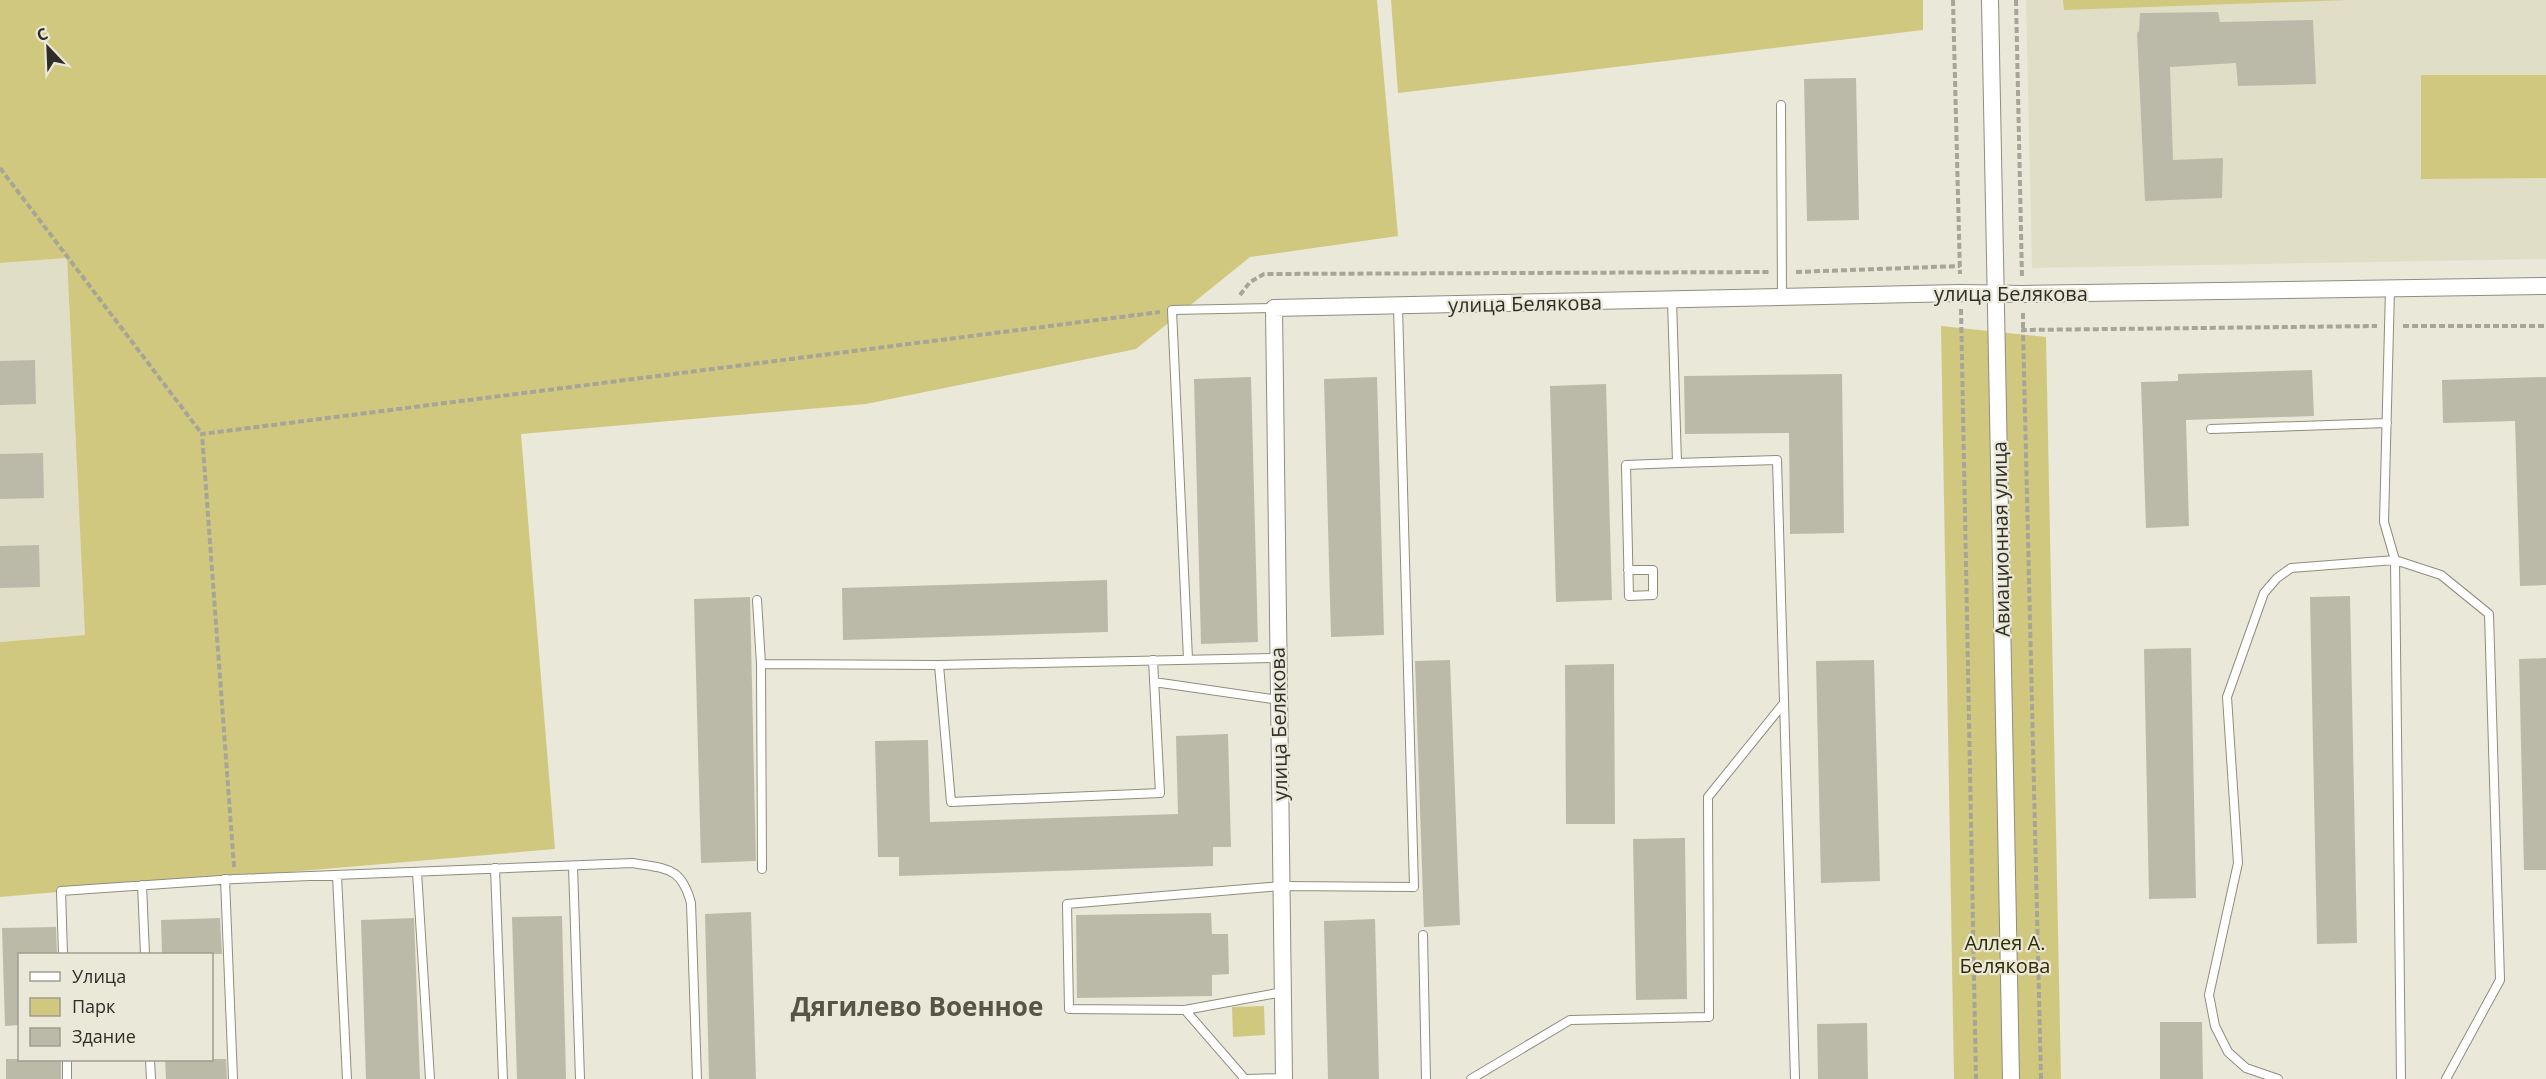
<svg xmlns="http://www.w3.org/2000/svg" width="2546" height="1079" font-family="'Open Sans',sans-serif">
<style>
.built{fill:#e1dec7}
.green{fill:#d1c87f}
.building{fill:#bbbaa9}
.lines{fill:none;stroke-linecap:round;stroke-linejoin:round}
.service-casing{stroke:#8f8d7e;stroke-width:10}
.minor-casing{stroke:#8f8d7e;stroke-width:18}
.path{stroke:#a6a598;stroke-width:4;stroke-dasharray:6 3;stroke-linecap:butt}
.service{stroke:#fff;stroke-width:8}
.minor{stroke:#fff;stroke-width:16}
.labels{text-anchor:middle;stroke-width:4.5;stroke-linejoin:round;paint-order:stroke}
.street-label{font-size:20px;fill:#2e2d27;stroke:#eae8d8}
.park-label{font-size:20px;fill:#302c04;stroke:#eae8d8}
.district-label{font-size:26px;font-weight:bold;fill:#565547;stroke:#eae8d8}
</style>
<rect width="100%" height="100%" fill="#eae8d8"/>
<path class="built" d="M2026,0h520v259l-514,9z
M67,258l18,377 -85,7v-379z"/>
<path class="green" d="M0,0h1377l21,236 -148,21 -114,92 -270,55 -345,30 34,415 -555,48v-255l85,-7 -18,-377 -67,5z
M1391,0h532v30l-525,63z
M2063,0h285l-284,10z
M2421,75h125v103l-125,1z
M1941,326l105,11 15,742h-107z
M1264,1006l1,29 -32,2 -1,-30z"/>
<path class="building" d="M2218,12l2,10 93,-2 3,64 -78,2 -2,-23 -66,4 3,93 50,-2 -1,40 -77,3 -8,-168 2,-2 1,-18z
M1856,78l3,142 -52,1 -3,-142z
M35,360l1,44 -36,1v-44z
M2312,370l2,46 -128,4 3,106 -43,2 -5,-146 37,-1v-7z
M1842,374l2,159 -54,1 -1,-101 -104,1 -1,-58z
M1251,377l7,265 -57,2 -7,-265z
M1377,377l7,258 -53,2 -7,-258z
M2546,377v208l-26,1 -5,-165 -72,2 -1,-43z
M1606,384l6,216 -56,2 -6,-216z
M43,453l1,45 -44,1v-45z
M39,545l1,42 -40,1v-42z
M1107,580l1,52 -265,8 -1,-52z
M2350,596l7,347 -40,1 -7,-347z
M750,597l6,264 -55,2 -7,-264z
M2191,648l5,250 -47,1 -5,-250z
M2546,658v212h-22l-5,-211z
M1450,660l10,265 -36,2 -9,-266z
M1874,660l6,221 -59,2 -5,-222z
M1614,664l1,160h-49l-1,-159z
M1228,734l3,113h-18v19l-314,10v-19h-21l-3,-116 53,-1 2,82 248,-8 -2,-78z
M1685,838l2,161 -51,1 -3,-161z
M751,912l5,167h-47l-4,-165z
M1211,913l1,21h16l1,40 -17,1v21l-135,2 -1,-83z
M562,916l4,163h-49l-5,-162z
M220,918l2,36h-60l-1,-34z
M414,918l6,161h-54l-5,-159z
M1375,919l4,160h-51l-4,-158z
M56,927l1,27h-37v71l-15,1 -3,-98z
M2160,1022h42l1,57h-43z
M1867,1023l1,56h-50l-1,-55z
M6,1059h55v20h-55z
M165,1059h61l1,20h-61z"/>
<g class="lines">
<defs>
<path id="service" d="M1781,105l1,193
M2390,289l-6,233 11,38 46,15 48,39 11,366 -54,99
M1672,300l5,163 100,-3 18,619
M2211,429l176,-6
M1628,570h25v25l-24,1 -3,-131 51,-2
M757,600l4,64 1,205
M1188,659l-16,-349 102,-2
M761,664l178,1 339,-7
M939,665l12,137 209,-9 -7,-133
M1154,682l125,18
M573,866l7,213
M495,868l8,211
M417,872l13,207
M337,876l10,203
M225,879l8,200
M142,885l3,69
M1423,935l3,144
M63,954l-2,-63 174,-12 398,-16c33,6 48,3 58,40l6,176
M1283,992l-98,18 -116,-1 -2,-105 214,-18 133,1 -16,-580
M1185,1010l60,69
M67,1060v19
M150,1060l1,19
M1247,1079l37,-1
M1471,1079l99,-59 139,-3 -1,-220 76,-94
M2278,1079l-32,-11 -18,-16 -13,-26 -6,-31 29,-132 -11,-166 37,-104 13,-15 14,-10 104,-8 6,519"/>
<path id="minor" d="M1990,0l21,1079
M1284,1079l-10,-771 686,-15 63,1 523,-8"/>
</defs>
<use href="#service" class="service-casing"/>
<use href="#minor" class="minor-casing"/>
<path class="path" d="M1953,0l7,274
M2016,0l6,278
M0,168l202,266
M1796,272l164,-6
M1240,295l10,-13 14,-8 506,-2
M1961,309l15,770
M2023,313v17
M2403,326h143
M234,867l-32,-433 958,-122
M2041,1079l-18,-749 354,-4"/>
<use href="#service" class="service"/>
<use href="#minor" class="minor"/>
</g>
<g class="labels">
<g class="street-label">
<text x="2011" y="301">улица Белякова</text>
<text transform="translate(1525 304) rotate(-1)" y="7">улица Белякова</text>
<text transform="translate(2001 539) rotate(-91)" y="7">Авиационная улица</text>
<text transform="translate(1279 724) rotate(-91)" y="7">улица Белякова</text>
</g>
<g class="park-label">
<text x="2005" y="950">Аллея А.<tspan x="2005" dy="23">Белякова</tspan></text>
</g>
<g class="district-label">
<text x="917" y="1016">Дягилево Военное</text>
</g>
</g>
<rect x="18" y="953" width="195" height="108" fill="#eae8d8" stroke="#9f9d91" stroke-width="1.5"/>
<rect x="30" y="972" width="30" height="9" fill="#ffffff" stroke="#9f9d91" stroke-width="1.5"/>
<text x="72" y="983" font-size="18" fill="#2e2d27">Улица</text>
<rect x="30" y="998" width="30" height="18" fill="#d1c87f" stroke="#9f9d91" stroke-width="1.5"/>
<text x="72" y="1013" font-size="18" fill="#2e2d27">Парк</text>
<rect x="30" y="1028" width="30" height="18" fill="#bbbaa9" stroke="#9f9d91" stroke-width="1.5"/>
<text x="72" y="1043" font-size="18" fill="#2e2d27">Здание</text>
<g transform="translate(48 48) rotate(337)" stroke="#eae8d8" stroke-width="4.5" paint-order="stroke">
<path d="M0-4.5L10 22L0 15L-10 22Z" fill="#2e2d27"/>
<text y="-9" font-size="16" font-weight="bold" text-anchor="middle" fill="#2e2d27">С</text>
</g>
</svg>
